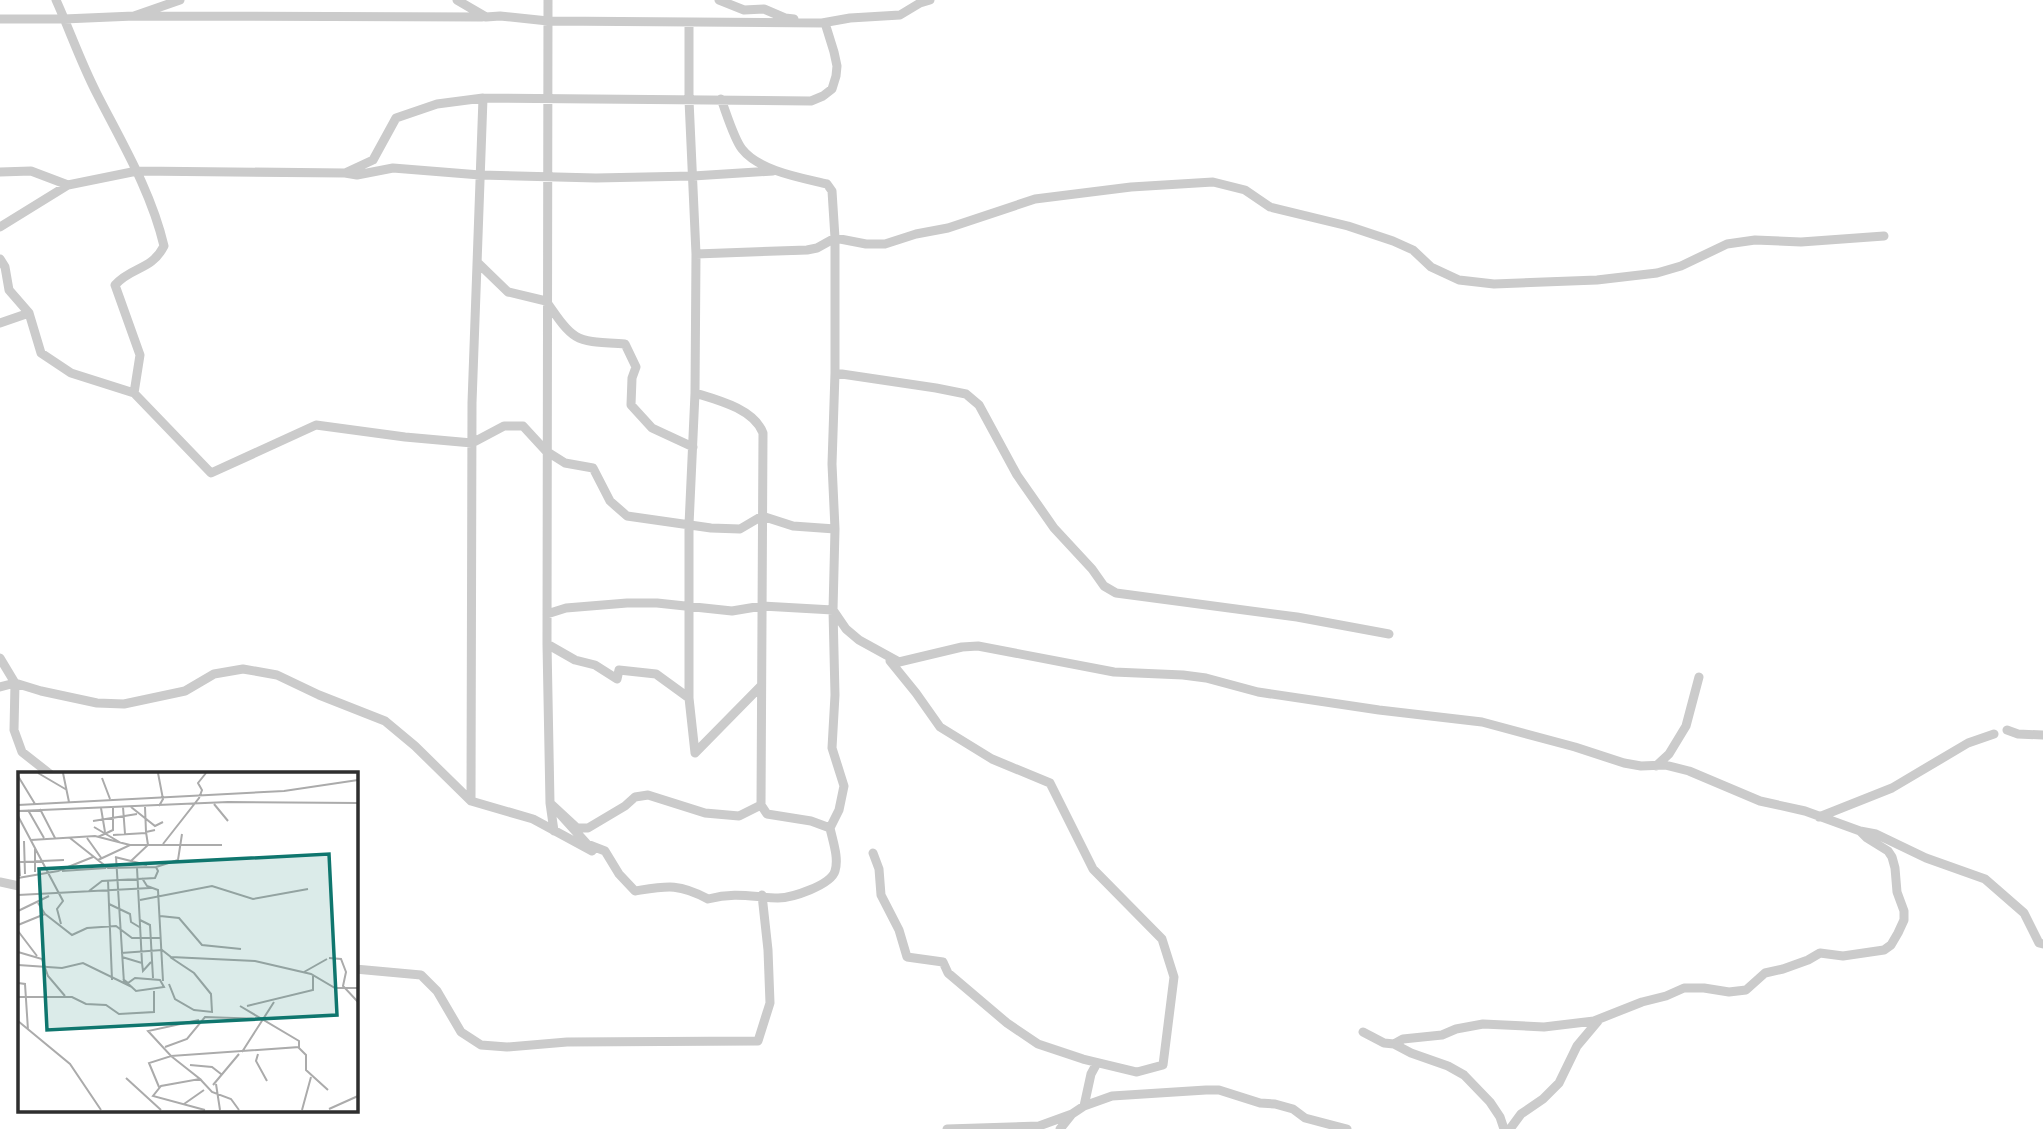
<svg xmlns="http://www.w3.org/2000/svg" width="2043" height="1129" font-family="'PT Sans',sans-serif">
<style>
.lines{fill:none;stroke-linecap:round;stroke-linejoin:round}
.minor{stroke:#cbcbcb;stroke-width:9}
.inset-road{fill:none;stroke:#ababab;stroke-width:2}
.view{fill:#0f766e;fill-opacity:0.15;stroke:#0f766e;stroke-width:3.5}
.inset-edge{fill:none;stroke:#2e2e2e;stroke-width:3.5}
</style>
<rect width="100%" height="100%" fill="#fff"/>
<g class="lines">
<path class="minor" d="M56,0c14,31 25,63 41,94 25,49 54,97 67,152 -13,25 -32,20 -49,39l25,70 -6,38
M548,0l-1,644 3,159 4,28
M719,0l25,10 20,-1 21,9 9,1
M134,16l348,1
M0,19h64l70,-3 46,-16
M689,23v77l7,154 -1,139 -6,132v173
M822,23l28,-5 50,-3 20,-12 10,-3
M721,99c5,13 13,40 21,50 17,22 60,29 85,35l5,7 3,47v135l-3,91 3,65 -2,81 2,85 -3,53 12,38 -5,24 -9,18
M0,172l31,-1 37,14 69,-14 208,2 12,2 36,-7 87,7 116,3 97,-2 80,-5
M345,173l28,-13 23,-42 41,-14 46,-6 328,3 12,-5 9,-7 4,-13 1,-10 -3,-14 -9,-29 -277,-2 -48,-5 -14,1 -29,-17
M0,227l68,-42
M696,254l111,-4 10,-2 18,-10 31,6h19l31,-10 32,-6 87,-29 96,-12 82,-5 32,8 25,17 78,19 45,15 20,9 18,17 28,13 35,4 103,-4 60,-7 24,-7 46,-22 28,-4 46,2 83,-6
M0,259l5,8 4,23 20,23 -29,10
M477,262l31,30 38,9c29,42 28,40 79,43l11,23 -4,11 -1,27 21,23 41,19
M29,313l12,40 30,20 63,20 77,80 105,-48 89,12 67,6 32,-17h19l23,25 19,12 28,5 17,33 17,15 84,12 29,1 22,-13 31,10 42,3
M835,373l101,15 30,6 13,11 38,70 37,53 38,41 12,17 12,7 181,24 92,17
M695,393c23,7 59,16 68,40l-2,372
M547,614l19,-6 61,-5h30l75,8 30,-5 71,4 13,19 13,11 40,22 63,-15 16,-1 136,26 69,3 23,3 52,14 121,18 103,12 93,25 49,16 17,3 24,-1 24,6 71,30 45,10 55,20 16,3 50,24 59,21 39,34 15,30 4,1
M547,644l28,16 20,5 22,14 2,-9 37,4 33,24 6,55 66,-67
M0,658l15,25 -1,47 8,22 28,22
M0,687l15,-4 26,8 56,12 27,1 61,-13 29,-17 29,-5 34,6 42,20 66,26 30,25 56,55 62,18 59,32
M2007,730l11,4 25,1
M1656,766l13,-12 17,-28 13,-49
M648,795l57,18 34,3 22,-11 6,9 44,7 19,7c3,14 9,30 5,43 -4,14 -43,27 -57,27 -27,-1 -42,-6 -70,1 -30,-16 -41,-13 -73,-8l-16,-17 -14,-23 -18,-7 -37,-41 27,25h11l37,-22 10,-9z
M471,801l1,-398 11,-305
M1819,817l73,-29 76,-45 26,-9
M873,853l6,16 2,26 18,35 8,27 36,5 5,11 59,50 31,21 45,15 54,13 26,-7 11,-88 -12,-38 -69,-70 -43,-86 -58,-24 -52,-32 -24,-34 -26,-32
M0,882l19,4
M355,969l66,6 16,16 24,41 20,13 26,2 60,-5 191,-1 12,-38 -2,-53 -6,-55
M1363,1032l21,11 10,1 17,9 37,13 16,9 26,27 10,15 4,12
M1394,1044l9,-5 39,-4 14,-6 27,-5 61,3 50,-6 48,-19 24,-6 18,-8h20l25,4 17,-2 19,-17 18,-4 25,-9 12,-7 23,3 41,-6 7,-5 7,-12 6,-13v-9l-7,-19 -2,-24 -3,-11 -4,-6 -21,-13 -6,-6
M1084,1106l7,-32 6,-11
M947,1129l92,-3 33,-12
M1060,1129l12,-15 12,-8 28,-10 94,-6h13l41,13 15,1 18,5 12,9 42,11
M1510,1129l11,-15 22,-15 16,-16 18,-37 21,-25"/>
</g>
<g transform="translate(18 772)">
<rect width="340" height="340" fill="#fff"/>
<path class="inset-road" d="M20,1l29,17M45,1l6,29M140,1l5,26 -4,7M0,4l17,28M84,6l8,21M196,32l14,17M0,33l266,-14 74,-11M105,35l2,27M113,35l24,19 8,-4M127,35l1,25 9,-2M83,36l4,24M22,37l15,29M10,38l16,28M0,39l210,-9 130,1M0,44l45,85 -6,8 4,15M75,49l44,-7M76,55l27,16M95,63l33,-2M80,65l15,-7v-23M52,66l38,30 48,-1 2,4 -3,7 -53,3 -13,10M69,66l15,21M13,68l64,-4 35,9M0,69l2,35M6,69l1,33M145,72l36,-46 3,-8 -4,-7 8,-10M97,85l32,8M98,85l8,126M80,88l32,-15h92M113,89l17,-16 -2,-13M1,90l45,-2M138,95l22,-7 4,-26M119,96l5,95M44,99l44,-3M17,100v-23M0,106l40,-7 35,-14M124,106l5,8 11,4 5,91M90,108l4,100M0,123l132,-7M122,128l72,-14 41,13 55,-10M91,132l21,10 1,8 10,6M0,139l31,-15M27,142l27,21 15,-7 29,-2 16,12h29M142,144l19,2 23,27 39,4M122,148l10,5 3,53M0,153l27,-11 -7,-11M0,159l19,25M0,180l24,7 6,17 17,20M103,181l41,-3 9,7 84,4 56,13 24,14h23M104,185l20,6 1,8 8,-9M311,186l12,1 5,13 -3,14 15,16M0,193l44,3 21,-5 49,24M286,200l23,-13M117,206l25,2 4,7 -28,4 -13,-12 5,4zM0,211l7,1 3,46M151,212l6,15 19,11 18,2 -1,-18 -17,-21 -24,-16M0,225h54l14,7 20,1 13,9 35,-2v-21M229,234l66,-16v-14M181,248l-51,11 23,25 128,-9v-6l-59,-35M0,249l52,43 31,46M147,275l22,-8 18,-22 56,2M280,275l8,8v15l22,20M224,280l32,-50M240,282l-2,7 11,20M172,293l22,2 9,7M108,306l35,32M182,307l12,13 19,7 8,11M198,312l4,26M195,313l26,-31M141,315l-10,-24 22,-7 29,23 -39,7 -8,10 52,14M166,332l20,-14M311,337l29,-13M284,338l9,-33"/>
<path class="view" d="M311,82l8,161 -290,15 -8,-161z"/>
<rect width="340" height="340" class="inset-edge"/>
</g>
</svg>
